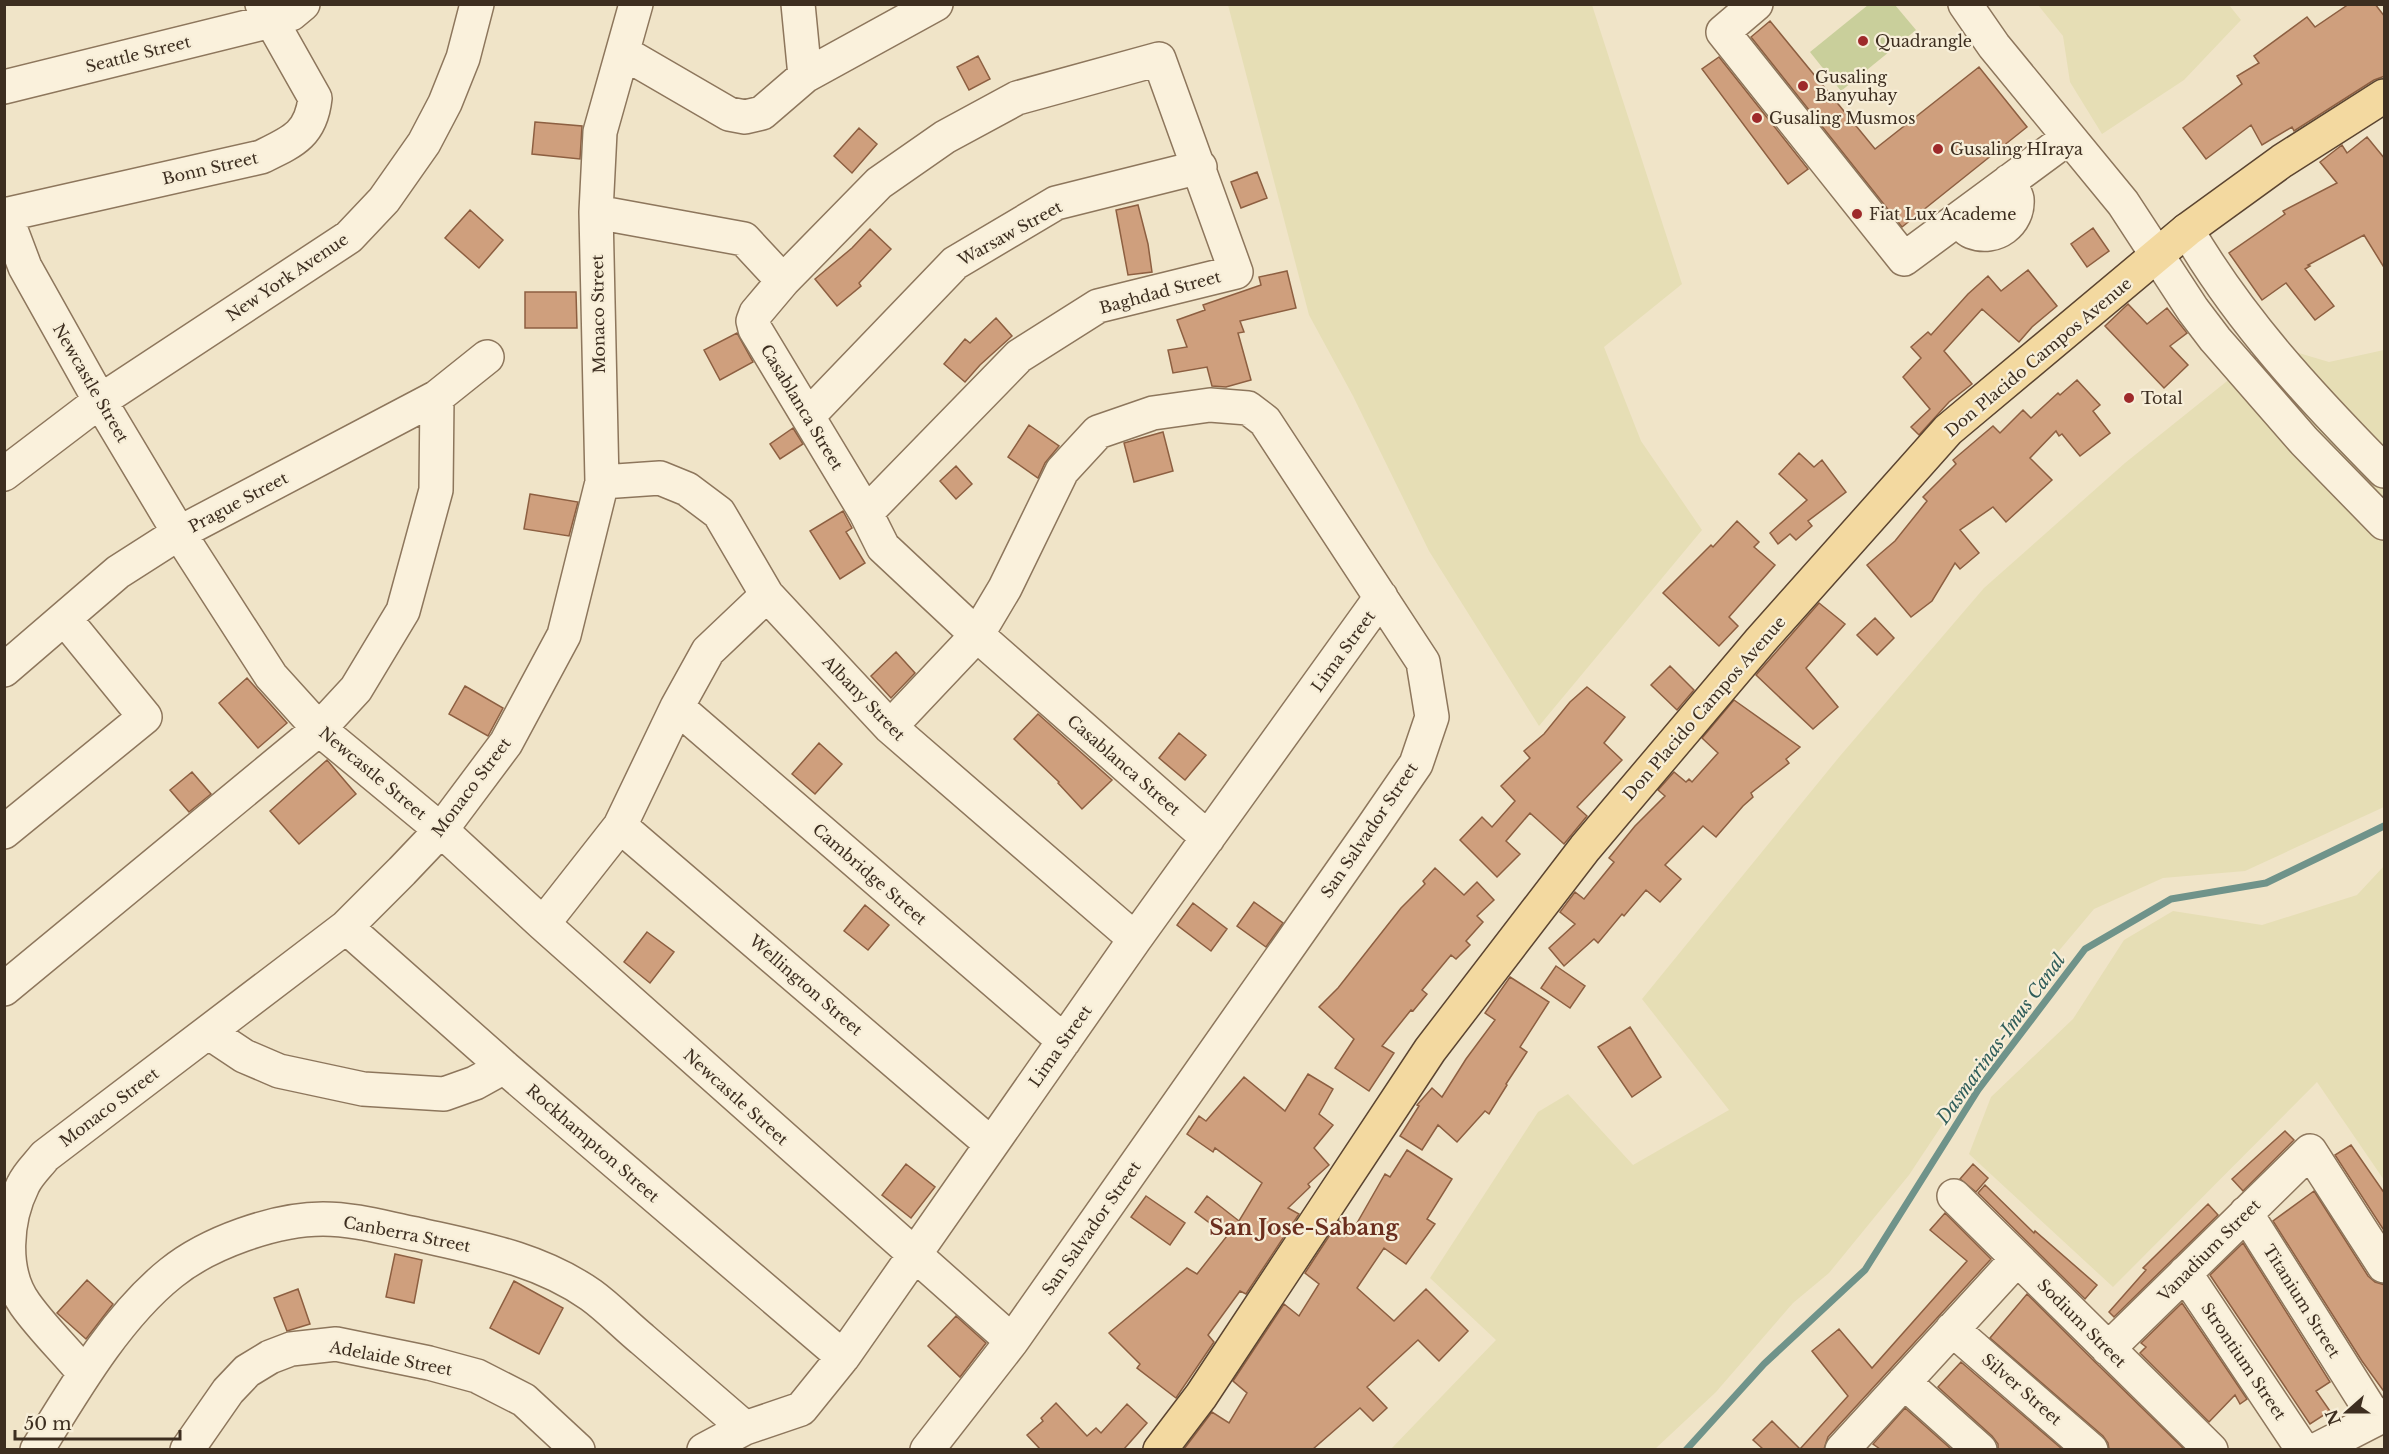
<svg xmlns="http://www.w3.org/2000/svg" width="2389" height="1454" font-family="'Libre Baskerville',serif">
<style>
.farmland{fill:#e6deb5}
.green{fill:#c9cf9b}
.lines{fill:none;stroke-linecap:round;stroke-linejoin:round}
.stream{stroke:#6f938a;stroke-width:7}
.building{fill:#cf9f7d;stroke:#8d5f41;stroke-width:1.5}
.minor-casing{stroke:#8d765c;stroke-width:36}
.major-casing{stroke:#5b4430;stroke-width:36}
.minor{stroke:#faf1dc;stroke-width:33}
.major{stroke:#f3d9a0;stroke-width:33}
.poi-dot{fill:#9e2a2b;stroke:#f7eed8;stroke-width:2}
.labels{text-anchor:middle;stroke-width:4.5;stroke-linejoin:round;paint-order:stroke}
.poi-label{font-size:16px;fill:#3d2e20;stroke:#f7eed8;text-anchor:start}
.street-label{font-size:16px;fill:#3d2e20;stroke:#f7eed8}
.water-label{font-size:18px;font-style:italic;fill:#2f5d5a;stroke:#f7eed8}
.district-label{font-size:22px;font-weight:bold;fill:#6b2e1e;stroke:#f7eed8}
</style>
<rect width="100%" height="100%" fill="#f0e4c8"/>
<path class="farmland" d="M1228,5h364l90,279 -78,63 37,94 61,89 -163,196 -110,-175 -76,-155 -44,-81z
M2038,5h191l12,15 -57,60 -82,54 -32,-52 -7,-46z
M2272,345l57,17 55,-12v457l-139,64 -82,7 -69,31 -42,50 -143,216 -80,98 -36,30 -77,89 -61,57 -265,1 106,-110 -66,-62 108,-166 30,-18 65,71 96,-55 -87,-111 198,-243 144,-168 141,-125z
M2384,866v314l-67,-98 -204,205 -144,-133 22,-57 82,-78 51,-79 49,-29 89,14 95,-30z"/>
<path class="green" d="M1868,5h27l21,25 -75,61 -31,-39z"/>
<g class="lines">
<path class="stream" d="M1686,1450l78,-86 101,-94 113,-180 107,-141 86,-50 95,-16 118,-57"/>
</g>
<path class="building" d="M2349,4h26l10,13v59l-11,4 -80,51 -2,-4 -30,18 -11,-20 -45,34 -23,-31 59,-44 -5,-8 22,-13 -5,-7 53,-39 8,10z
M1770,21l105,128 104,-82 48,60 -125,100 -151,-190z
M978,56l12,23 -21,11 -12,-23z
M1719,57l89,112 -20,15 -86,-115z
M535,122l47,4 -2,33 -48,-5z
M859,128l18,16 -25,29 -18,-17z
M2367,137l18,22v110l-21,-34 -56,30 2,1 -5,3 29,37 -19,14 -29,-37 -24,17 -33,-47 56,-39 -2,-3 54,-28 -17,-21 22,-17 5,8z
M1257,172l10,26 -26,10 -10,-26z
M1138,205l10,39 4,28 -24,3 -12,-65z
M470,210l33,30 -24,28 -34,-30z
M2093,228l16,23 -22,16 -16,-23z
M870,229l21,20 -32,34 2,3 -24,20 -22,-27 37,-31z
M2028,270l29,36 -25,21 -13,15 -37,-33 -38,42 28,33 -23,18 -30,33 -8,-8 19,-18 -27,-32 18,-19 -10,-11 17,-15 3,3 37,-41 20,-18 13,15z
M1287,271l9,37 -56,13 4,11 -6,1 13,47 -25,7 -14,-1 -5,-19 -34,6 -5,-23 19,-3 -10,-27 28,-10 -2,-5 58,-20 -2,-8z
M525,292h51l1,36h-52z
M2128,304l19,20 20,-16 20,25 -17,13 18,19 -24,23 -59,-62z
M996,318l16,18 -32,29 -15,17 -21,-18 21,-25 5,4z
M737,333l16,29 -33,18 -16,-30z
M2077,380l23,25 -7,6 17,22 -30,23 -18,-22 -3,2 -3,-5 -26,27 22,22 -46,42 -13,-15 -33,23 19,23 -19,16 -5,-6 -23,38 -21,16 -44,-52 28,-24 32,-40 -4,-4 33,-33 -3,-4 40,-34 7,7 23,-23 8,8 27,-25 2,2z
M1029,425l30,21 -14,17 -7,15 -30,-21z
M793,428l10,16 -23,15 -10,-15z
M1163,432l10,39 -39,11 -10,-39z
M1799,453l15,14 8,-7 24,32 -38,29 4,5 -16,14 -6,-6 -12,10 -8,-11 37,-33 -28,-26z
M956,466l16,18 -16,15 -16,-18z
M530,494l48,8 -9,34 -45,-7z
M843,511l9,17 -6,4 19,31 -25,16 -30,-48z
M1737,521l22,21 -5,5 21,18 -46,52 9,9 -19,20 -56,-53 48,-48 2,2z
M1819,603l26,21 -39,44 32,39 -25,22 -57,-54z
M1875,618l19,20 -17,17 -20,-20z
M896,652l19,21 -24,25 -20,-22z
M1670,666l24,24 -17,20 -26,-25z
M247,678l40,45 -29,25 -39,-45z
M465,686l38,22 -15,28 -39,-22z
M1587,687l38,30 -21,26 18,17 -45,47 10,9 -23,28 -34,-31 -24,28 14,13 -23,23 -37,-37 22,-23 10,10 23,-26 -14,-15 29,-28 -6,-7 20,-17 26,-32z
M1734,700l66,47 -14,12 3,4 -38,30 2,4 -10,9 -27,31 -13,-11 -38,39 16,14 -21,23 -14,-12 -22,26 -2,-2 -24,29 -4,-4 -30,27 -15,-18 26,-24 -15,-12 15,-20 9,7 30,-37 -5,-4 26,-32 30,-30 -7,-6 16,-18 12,10 3,-3 3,3 26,-29 -16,-15z
M1038,714l74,66 -30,29 -24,-26 1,-1 -45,-43z
M1179,733l27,22 -21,25 -26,-22z
M819,743l23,21 -27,30 -23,-20z
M327,760l29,34 -57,50 -29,-33z
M192,772l19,22 -22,18 -19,-22z
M1435,868l29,27 13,-13 17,18 -17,16 6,6 -17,19 4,4 -14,14 -5,-4 -29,35 5,4 -14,17 -2,-1 -29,36 12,7 -25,38 -34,-23 19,-29 -35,-32 19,-19 63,-80 24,-24 -2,-3z
M1254,902l29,21 -17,24 -29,-21z
M1193,903l34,26 -16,22 -34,-26z
M865,905l24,20 -21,25 -24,-19z
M647,932l27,20 -24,31 -26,-21z
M1556,966l29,20 -15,22 -29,-20z
M1510,977l39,25 -29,45 7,5 -21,32 1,1 -18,29 -4,-3 -28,31 -19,-17 -16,25 -22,-14 19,-30 -2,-1 15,-17 10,9 24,-38 29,-39 -10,-7z
M1630,1027l31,50 -29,20 -34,-50z
M1308,1074l25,15 -14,25 14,11 -19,23 15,17 -21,19 2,3 -22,21 11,6 -53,80 -6,-3 -32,44 6,7 -38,56 -39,-30 3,-4 -31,-31 78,-65 10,6 30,-38 -32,-24 12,-16 32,25 23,-38 -47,-35 -2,4 -26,-18 12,-18 7,5 38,-44 41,34z
M2285,1131l9,9 -51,51 -11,-12z
M2351,1145l34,49v38l-50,-77z
M1407,1150l45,29 -25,40 8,5 -29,40 -22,-16 -27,40 37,33 32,-32 42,42 -29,30 -21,-21 -51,47 20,21 -14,13 -13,-13 -47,41h-129l28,-37 17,11 18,-30 -14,-12 51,-77 15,12 20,-32 -14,-11 34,-52 14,9 32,-56 5,3z
M906,1164l29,23 -24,31 -29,-23z
M1973,1164l15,14 -12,14 -16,-13z
M1985,1185l49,48 1,-2 62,54 -12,14 -107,-106z
M2314,1191l54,85 7,6 10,3v108l-23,-32 -89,-140z
M1146,1196l39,27 -15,22 -39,-28z
M2208,1204l10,11 -104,102 -5,-5 37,-42 -3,-2z
M1945,1213l46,46 -163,178 -4,12h-24l48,-53 -36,-45 27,-22 33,39 95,-107 -37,-31z
M2243,1243l87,139 -14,9 14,20 -20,13 -100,-149z
M395,1254l27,6 -8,43 -28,-6z
M87,1280l26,24 -27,35 -29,-26z
M514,1281l49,27 -24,46 -49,-26z
M298,1289l12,35 -23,7 -13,-33z
M2027,1294l68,68 89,87h-75l-1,-6 -5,-7 -113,-98z
M2182,1303l65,96 -7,5 -5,-9 -26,27 -69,-69 6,-6 -5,-4z
M956,1316l30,27 -26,34 -32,-31z
M1961,1362l101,87h-64v-5l-6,-8 -54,-49z
M1056,1403l31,33 9,-8 5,5 26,-29 20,19 -23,26h-84l-13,-14 16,-14 -2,-3z
M1905,1408l46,41h-71l-7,-5z
M1772,1421l28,28h-37l-10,-9z"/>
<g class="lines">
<defs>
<path id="minor" d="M798,4l7,72
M1756,4l-33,28 181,227 164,-121
M1965,4l29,42 129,157 70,107 22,29 89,102 80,82
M624,53l105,61 16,3 17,-4 43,-37 131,-72
M4,87l267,-66 20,-7 12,-10
M596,212l148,27 39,42
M5,214l20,53 75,134 79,132 92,143 48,53 122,101 102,94 469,417
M4,215l257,-58c31,-15 50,-22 54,-59l-53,-94
M1958,220c4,4 9,10 14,12 23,9 47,-9 45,-33 -1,-6 -6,-12 -8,-18
M2187,230c53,91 124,167 197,241
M808,416l147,-153 101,-60 144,-36
M4,474l96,-73 249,-164 35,-37 40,-57 21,-40 18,-45 14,-54
M602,482l58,-4 27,11 32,24 48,82 123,132 245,212
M866,513l153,-157 79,-50 138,-34 -77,-213 -142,39 -72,39 -66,46 -96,98 -27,32 -3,8 2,8 111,184 17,34 94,88 231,203
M4,670l114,-98 61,-39 258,-136 50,-40
M677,707l387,334
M890,727l87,-92 28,-47 57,-117 36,-39 55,-19 57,-8 38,3 17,13 158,241 9,55 -16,47 -44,64 -360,513 -85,109
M620,826l371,318
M4,832l141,-115 -80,-98
M543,924l77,-98 57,-119 31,-56 59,-56
M346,927l158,140 339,290
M4,989l315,-260 37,-40 47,-78 33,-121 1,-93
M208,1032l36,24 35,15 84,18 81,5 31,-11 29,-16
M1954,1196l257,254
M2246,1213l130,206
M2185,1273l118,177
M1952,1329l139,121
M2108,1349l202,-198 74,115
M84,1373c-19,-23 -42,-45 -59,-69 -24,-33 -19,-85 -2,-119 5,-11 15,-20 22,-29l301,-229 56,-56 39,-41 65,-87 58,-108 38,-153 -6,-270 4,-80 36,-128
M1904,1382l76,68
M37,1450c37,-60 79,-133 134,-177 37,-30 104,-54 152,-54 32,0 62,9 93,15 62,14 122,24 175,61 18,13 34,30 51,44 35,30 69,60 103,89
M187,1450l41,-59 19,-20 23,-14 21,-8 45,-5 93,19 48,13 47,24 54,50
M704,1450l41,-22 56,-19 42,-52 292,-418 246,-342
M1842,1450l175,-191
M2316,1450l68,-35"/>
<path id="major" d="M1160,1450l41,-54 229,-346 155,-202 176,-208 187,-210 239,-200 95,-69 102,-65"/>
</defs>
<use href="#minor" class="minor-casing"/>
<use href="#major" class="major-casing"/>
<use href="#minor" class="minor"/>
<use href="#major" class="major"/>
</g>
<g class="poi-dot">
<circle cx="1863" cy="41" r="6"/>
<circle cx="1803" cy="86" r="6"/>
<circle cx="1757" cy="118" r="6"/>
<circle cx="1938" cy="149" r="6"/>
<circle cx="1857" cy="214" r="6"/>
<circle cx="2129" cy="398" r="6"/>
</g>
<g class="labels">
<g class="poi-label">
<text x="1875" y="47">Quadrangle</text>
<text x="1815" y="83">Gusaling<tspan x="1815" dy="18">Banyuhay</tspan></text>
<text x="1769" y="124">Gusaling Musmos</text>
<text x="1950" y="155">Gusaling HIraya</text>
<text x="1869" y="220">Fiat Lux Academe</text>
<text x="2141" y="404">Total</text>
</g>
<g class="street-label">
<text transform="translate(138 54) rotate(-14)" y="6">Seattle Street</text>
<text transform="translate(210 168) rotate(-13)" y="6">Bonn Street</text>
<text transform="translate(1010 233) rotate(-29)" y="6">Warsaw Street</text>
<text transform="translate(287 277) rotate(-34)" y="6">New York Avenue</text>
<text transform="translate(1160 292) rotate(-15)" y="6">Baghdad Street</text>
<text transform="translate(598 314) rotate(-91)" y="6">Monaco Street</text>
<text transform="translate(2038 357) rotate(-40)" y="6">Don Placido Campos Avenue</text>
<text transform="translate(91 383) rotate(60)" y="6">Newcastle Street</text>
<text transform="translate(802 407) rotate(59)" y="6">Casablanca Street</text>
<text transform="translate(238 502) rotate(-28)" y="6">Prague Street</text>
<text transform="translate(1343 651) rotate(-54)" y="6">Lima Street</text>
<text transform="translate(864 698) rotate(46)" y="6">Albany Street</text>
<text transform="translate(1704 708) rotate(-49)" y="6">Don Placido Campos Avenue</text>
<text transform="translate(1124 765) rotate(41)" y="6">Casablanca Street</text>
<text transform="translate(373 773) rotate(40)" y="6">Newcastle Street</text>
<text transform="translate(471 787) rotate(-53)" y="6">Monaco Street</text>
<text transform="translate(1369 830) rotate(-56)" y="6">San Salvador Street</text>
<text transform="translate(870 874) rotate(41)" y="6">Cambridge Street</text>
<text transform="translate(806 985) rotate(41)" y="6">Wellington Street</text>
<text transform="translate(1060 1046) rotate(-55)" y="6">Lima Street</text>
<text transform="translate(736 1097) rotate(42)" y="6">Newcastle Street</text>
<text transform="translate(109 1107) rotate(-37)" y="6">Monaco Street</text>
<text transform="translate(593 1143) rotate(41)" y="6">Rockhampton Street</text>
<text transform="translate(1091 1228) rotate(-55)" y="6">San Salvador Street</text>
<text transform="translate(407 1234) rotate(11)" y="6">Canberra Street</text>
<text transform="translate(2209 1250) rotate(-45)" y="6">Vanadium Street</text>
<text transform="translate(2302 1301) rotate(58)" y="6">Titanium Street</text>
<text transform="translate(2082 1323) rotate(45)" y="6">Sodium Street</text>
<text transform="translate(391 1358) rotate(11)" y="6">Adelaide Street</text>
<text transform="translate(2244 1361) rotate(56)" y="6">Strontium Street</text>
<text transform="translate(2022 1389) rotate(41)" y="6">Silver Street</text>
</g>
<g class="water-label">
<text transform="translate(2001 1039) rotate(-54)" y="6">Dasmarinas-Imus Canal</text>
</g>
<g class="district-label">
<text x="1304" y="1235">San Jose-Sabang</text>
</g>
</g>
<rect width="2389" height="1454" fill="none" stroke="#3d2e20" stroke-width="12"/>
<g transform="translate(2347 1412) rotate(249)" stroke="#f7eed8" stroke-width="4.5" paint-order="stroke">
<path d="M0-4.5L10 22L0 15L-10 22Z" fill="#3d2e20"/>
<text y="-9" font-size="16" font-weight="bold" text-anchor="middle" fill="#3d2e20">N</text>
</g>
<path d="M15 1430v9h165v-9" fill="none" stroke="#3d2e20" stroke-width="3"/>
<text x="24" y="1430" font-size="18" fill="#3d2e20" stroke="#f7eed8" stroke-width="4.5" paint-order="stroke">50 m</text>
</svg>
